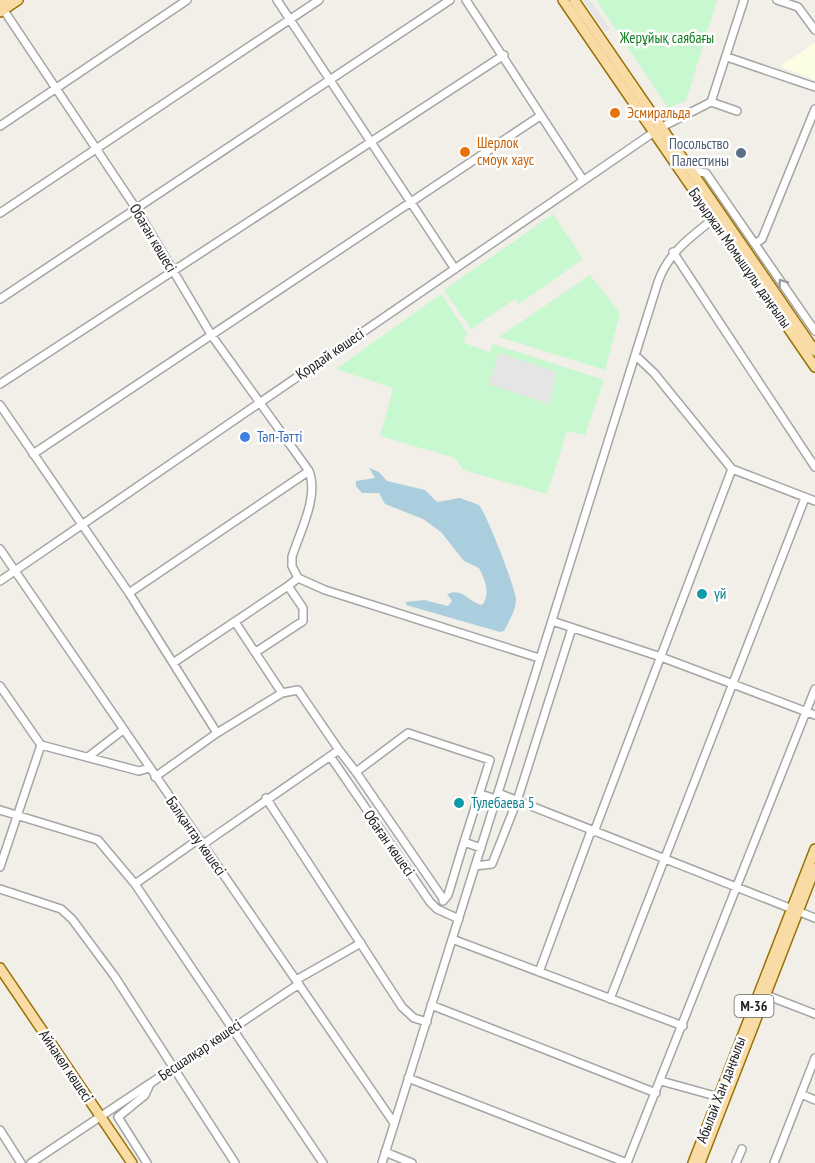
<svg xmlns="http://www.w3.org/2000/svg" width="815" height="1163" font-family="'PT Sans Narrow',sans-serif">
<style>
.education{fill:#fcfee4}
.park{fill:#c8f8cf}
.parking{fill:#e5e5e5}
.water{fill:#aacedd}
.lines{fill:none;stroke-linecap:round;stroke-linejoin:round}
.minor-casing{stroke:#a5a5a5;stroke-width:10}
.major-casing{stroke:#997206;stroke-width:12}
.minor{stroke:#fff;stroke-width:7}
.major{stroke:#f9dba5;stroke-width:9}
.oneway{stroke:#9b9b9b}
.food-dot{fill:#e8710a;stroke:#fff;stroke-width:2}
.service-dot{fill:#5c6f8a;stroke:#fff;stroke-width:2}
.shop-dot{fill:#3f7fe0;stroke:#fff;stroke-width:2}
.culture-dot{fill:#0f9aa8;stroke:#fff;stroke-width:2}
.labels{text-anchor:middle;stroke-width:5;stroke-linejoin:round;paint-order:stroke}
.shield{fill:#fff;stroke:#646464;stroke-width:1.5}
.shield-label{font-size:14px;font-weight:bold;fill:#212121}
.park-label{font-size:15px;fill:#107e21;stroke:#fff}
.food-label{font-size:15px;fill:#c56008;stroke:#fff;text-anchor:start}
.service-label{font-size:15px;fill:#4e5e75;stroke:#fff;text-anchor:end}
.street-label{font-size:15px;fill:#212121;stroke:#fff}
.shop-label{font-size:15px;fill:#366cbe;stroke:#fff;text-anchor:start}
.culture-label{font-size:15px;fill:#0d838f;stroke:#fff;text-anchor:start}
</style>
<rect width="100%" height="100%" fill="#f1efe8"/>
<path class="education" d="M815,43v37l-35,-14z"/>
<path class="park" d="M596,0h121l-31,101 -18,7z
M553,214l30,45 -64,45 -4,-5 -44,30 -27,-39z
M590,275l30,38 -15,57 -106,-33z
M441,294l26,39 -3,10 26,9 3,-8 111,36 -19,55 -18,-4 -20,63 -84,-24 -8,-12 -75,-22 13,-48 -57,-19z"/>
<path class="parking" d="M583,0h7l20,29 -5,3z
M499,353l58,19 -8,32 -61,-20z"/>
<path class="water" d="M369,468l10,4 8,9 38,9 12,12 23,-4 19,7c8,10 37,84 37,95 0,9 -7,22 -12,31l-4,1 -94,-27v-3l18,-2 24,6 4,-5 -5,-7c16,-7 21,8 35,11 9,-11 3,-25 -3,-37l-15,-7 -23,-29 -18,-13 -38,-15 -6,-11h-17l-6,-7v-5l19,-3z"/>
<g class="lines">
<defs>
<path id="minor" d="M277,0l178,269
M466,0l117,180
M777,0l21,7 17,23
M1,6l136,204 75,126 97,135c10,26 -9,60 -17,86v9l6,12 -10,8 15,22v13l-47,31
M727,57l88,30
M711,102l26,9
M0,126l187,-126
M692,171l14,2 109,158
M0,213l319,-213
M755,244l7,-5 53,-130
M673,252l142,215
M0,299l450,-299
M635,355l19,18 78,96 83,32
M0,384l504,-329
M0,405l129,188 88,140
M33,454l507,-338
M0,549l394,574
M298,578l27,12 214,68
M0,581l660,-453 51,-26 33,-102
M129,593l180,-122
M552,621l109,36 154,58
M173,663l115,-77
M0,686l41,59 98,26 10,-3
M282,693l16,-3 41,60
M330,756l100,146 7,7 22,10
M88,757l35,-27
M155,777l62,-44 65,-40 -47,-71
M498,793l317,125
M480,794l16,5
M266,798l136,209 12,11 13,4
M0,810l98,30 37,44 188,279
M594,832l138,-363
M202,845l137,-95 17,22
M475,866l17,-2 25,-63 55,-173
M0,867l41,-122
M135,884l64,-45
M0,889l61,20 11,10 43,58 120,186
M444,900l-88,-128 52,-39 82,27 -26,82 17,6
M443,901l5,-6 16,-53
M452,939l231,87
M539,972l52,-141
M296,980l65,-37
M766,995l49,19
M610,999l195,-501
M431,1005l225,88
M408,1078l219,85
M661,1081l58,16
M801,1094l14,6
M0,1130l21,33
M385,1152l27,11
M31,1163l268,-179
M147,1163l-29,-46 27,-22 5,-11
M382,1163l276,-881c11,-32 37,-48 63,-69
M627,1163l188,-474
M736,1163l6,-14
M774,1163l41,-105"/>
<path id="major" d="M563,0l252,367
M574,0l241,351
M0,3l5,-3
M0,12l18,-12
M0,968l132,195
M693,1163l122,-314
M700,1163l115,-295"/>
</defs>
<use href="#minor" class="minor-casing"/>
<use href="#major" class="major-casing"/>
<use href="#minor" class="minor"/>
<use href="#major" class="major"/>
</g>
<defs><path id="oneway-chevron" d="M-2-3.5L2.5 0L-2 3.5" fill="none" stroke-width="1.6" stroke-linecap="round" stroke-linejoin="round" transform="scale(1.5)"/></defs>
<use class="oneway" href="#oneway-chevron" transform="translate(782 283) rotate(-125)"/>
<g class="food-dot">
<circle cx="615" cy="113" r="6"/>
<circle cx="465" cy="152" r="6"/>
</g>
<circle class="service-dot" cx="741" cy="153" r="6"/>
<circle class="shop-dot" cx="245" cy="437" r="6"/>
<g class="culture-dot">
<circle cx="702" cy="594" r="6"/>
<circle cx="459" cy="803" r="6"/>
</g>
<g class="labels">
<rect class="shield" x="734.5" y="995" width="39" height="22" rx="4.5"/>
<g class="shield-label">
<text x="754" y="1011">M-36</text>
</g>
<g class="park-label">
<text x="667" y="43">Жерұйық саябағы</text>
</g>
<g class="food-label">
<text x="627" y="118">Эсмиральда</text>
<text x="477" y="148">Шерлок<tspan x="477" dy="17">смоук хаус</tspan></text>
</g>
<g class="service-label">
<text x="729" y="149">Посольство<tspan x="729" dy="17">Палестины</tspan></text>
</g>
<g class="street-label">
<text transform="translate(153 238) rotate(59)" y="5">Обаған көшесі</text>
<text transform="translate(740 258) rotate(55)" y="5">Бауыржан Момышұлы даңғылы</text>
<text transform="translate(330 354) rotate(-34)" y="5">Қордай көшесі</text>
<text transform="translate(196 836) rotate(55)" y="5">Балқантау көшесі</text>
<text transform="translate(389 843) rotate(55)" y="5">Обаған көшесі</text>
<text transform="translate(200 1050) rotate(-34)" y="5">Бесшалқар көшесі</text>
<text transform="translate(66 1066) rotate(56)" y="5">Айнакөл көшесі</text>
<text transform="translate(721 1090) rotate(-69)" y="5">Абылай Хан даңғылы</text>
</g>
<g class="shop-label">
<text x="257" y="442">Тәп-Тәтті</text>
</g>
<g class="culture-label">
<text x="714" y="599">үй</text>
<text x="471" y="808">Тулебаева 5</text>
</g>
</g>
</svg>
